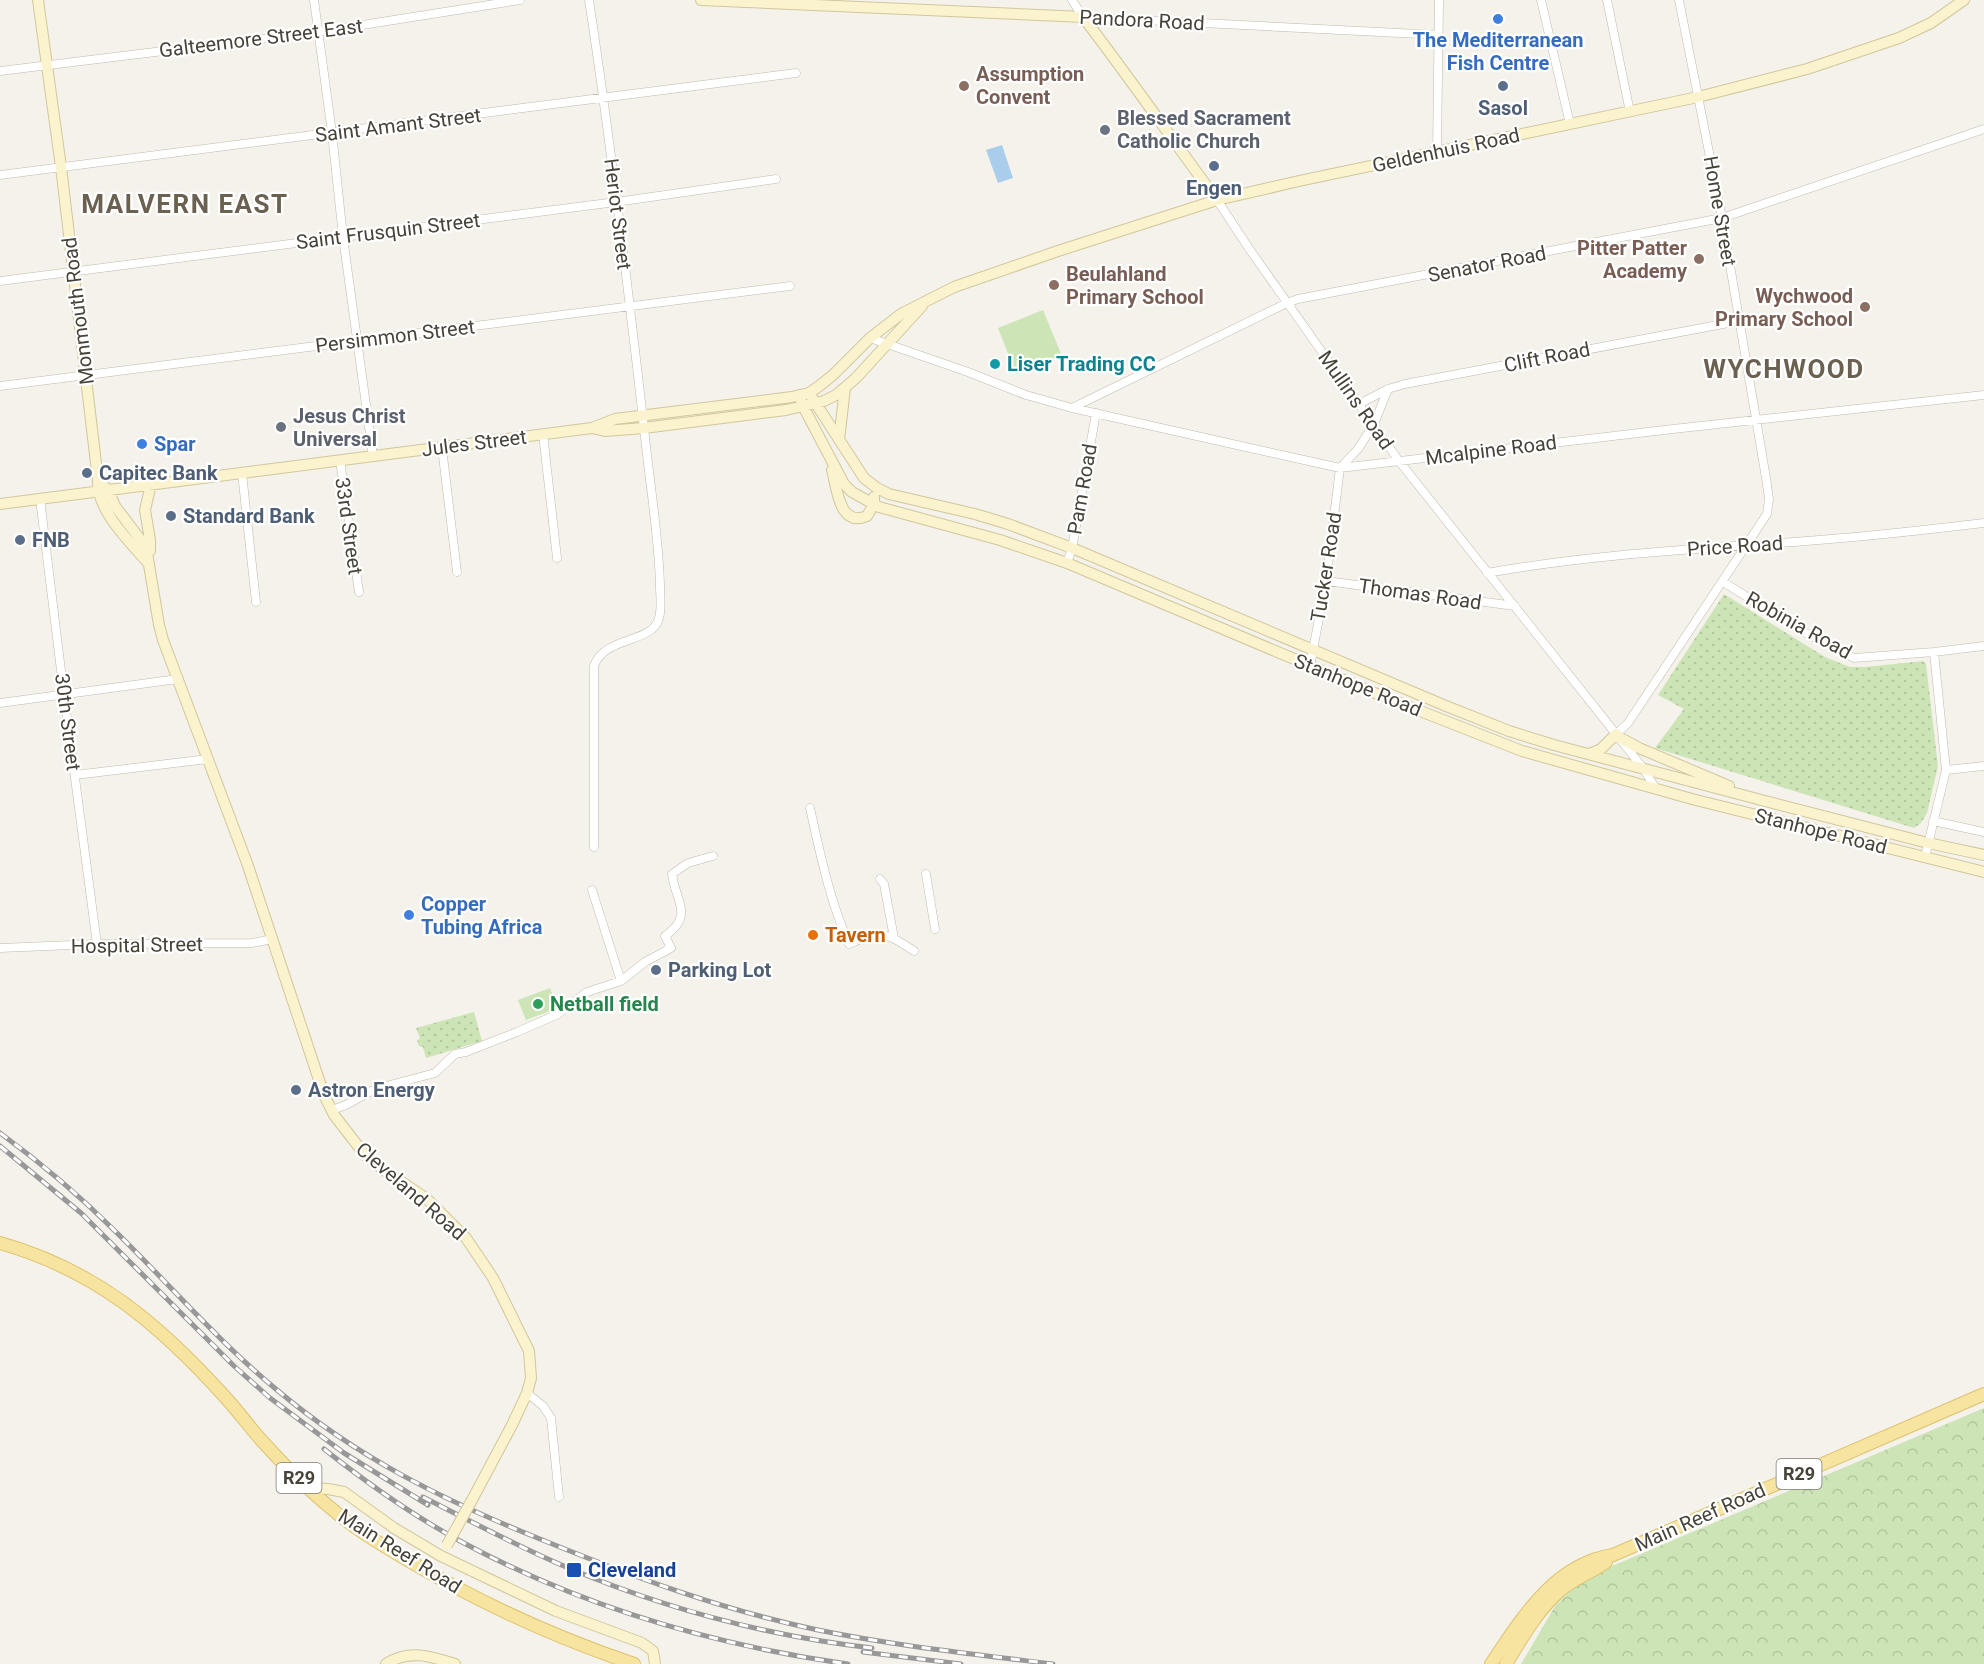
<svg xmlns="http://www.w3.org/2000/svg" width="1984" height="1664" font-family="Roboto,sans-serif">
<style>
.grass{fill:#cde5b6}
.forest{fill:url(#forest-crowns)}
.park{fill:url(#park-dots)}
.water{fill:#abcdec}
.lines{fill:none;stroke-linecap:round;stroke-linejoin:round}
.street-casing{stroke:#bfbaad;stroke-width:9}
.secondary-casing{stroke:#d0c79d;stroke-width:12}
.primary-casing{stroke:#dcc370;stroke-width:14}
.street{stroke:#fff;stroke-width:8}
.secondary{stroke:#fbf3cd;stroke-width:10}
.primary{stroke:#f7e4a0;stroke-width:12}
.rail-casing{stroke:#989898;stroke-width:5}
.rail{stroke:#fff;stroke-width:3;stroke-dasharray:9;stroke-linecap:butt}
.secondary-bridge-casing{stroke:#d0c79d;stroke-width:12;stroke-linecap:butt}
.secondary-bridge{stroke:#fbf3cd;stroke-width:10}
.shop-dot{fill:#3f7fe0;stroke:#fff;stroke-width:2}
.education-dot{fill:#8d6e63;stroke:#fff;stroke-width:2}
.service-dot{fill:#5c6f8a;stroke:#fff;stroke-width:2}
.worship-dot{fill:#6b7280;stroke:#fff;stroke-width:2}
.culture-dot{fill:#0f9aa8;stroke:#fff;stroke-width:2}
.food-dot{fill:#e8710a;stroke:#fff;stroke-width:2}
.leisure-dot{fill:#2e9e5b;stroke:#fff;stroke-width:2}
.transit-dot{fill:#1a4fb4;stroke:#fff;stroke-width:2}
.labels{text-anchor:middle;stroke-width:4.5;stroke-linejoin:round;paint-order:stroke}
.shield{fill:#fff;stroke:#7e7b74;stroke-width:1.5}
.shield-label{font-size:18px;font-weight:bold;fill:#474339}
.street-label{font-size:20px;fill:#474339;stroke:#fff}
.shop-label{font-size:20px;font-weight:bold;fill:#366cbe;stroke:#fff;text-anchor:start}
.education-label{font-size:20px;font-weight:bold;fill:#785e54;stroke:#fff;text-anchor:start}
.service-label{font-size:20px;font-weight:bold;fill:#4e5e75;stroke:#fff;text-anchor:start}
.worship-label{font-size:20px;font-weight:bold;fill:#5b616d;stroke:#fff;text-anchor:start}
.culture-label{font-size:20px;font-weight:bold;fill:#0d838f;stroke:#fff;text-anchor:start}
.food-label{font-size:20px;font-weight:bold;fill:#c56008;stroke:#fff;text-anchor:start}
.leisure-label{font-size:20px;font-weight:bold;fill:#27864d;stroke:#fff;text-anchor:start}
.transit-label{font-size:20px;font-weight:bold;fill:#164399;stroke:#fff;text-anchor:start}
.district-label{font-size:26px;font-weight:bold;letter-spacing:1.5px;fill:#6a6151;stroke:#fff}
</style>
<defs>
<pattern id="forest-crowns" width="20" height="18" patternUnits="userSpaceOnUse" patternTransform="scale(1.5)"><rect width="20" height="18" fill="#cde5b6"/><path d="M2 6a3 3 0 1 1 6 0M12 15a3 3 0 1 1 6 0" fill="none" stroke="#b1c69d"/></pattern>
<pattern id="park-dots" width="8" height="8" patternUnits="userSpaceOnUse" patternTransform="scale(1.5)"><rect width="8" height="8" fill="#cde5b6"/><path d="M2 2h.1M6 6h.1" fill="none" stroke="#b1c69d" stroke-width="1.8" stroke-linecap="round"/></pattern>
</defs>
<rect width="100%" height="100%" fill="#f4f2ea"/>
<path class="grass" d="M1043,310l19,46 -46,18 -18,-46z
M550,988l8,20 -32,12 -8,-20z"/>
<path class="forest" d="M1984,1408v256h-463l34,-58 29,-28z"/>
<path class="park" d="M1724,594l101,63 25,10h16l57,-6 3,3 12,102 -11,47 -6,10 -7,5 -259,-80 29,-39 -26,-14z
M474,1012l8,29 -56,17 -3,-11 -4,-1 -2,-5 3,-3 -4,-10z"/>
<path class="water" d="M1002,145l11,33 -15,5 -12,-33z"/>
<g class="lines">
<defs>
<path id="street" d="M314,0l18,133 11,104 30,219
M589,0c23,151 41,303 58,455 5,43 12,87 13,131 0,10 2,22 -1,32 -6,26 -54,17 -65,48v181
M1072,0l11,17 356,18
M1541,0l29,124
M1607,0l23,112
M0,71l318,-39 202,-32
M1437,152l2,-152
M0,175l796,-102
M1217,200l33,50 149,211 244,307 13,21
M0,281l616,-79 160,-23
M870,338l98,34 58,23 46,13 268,60 333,-39 311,-34
M0,386l790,-100
M1359,404l29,-15 17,-5 334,-63
M1072,408l215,-105 11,-4 424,-81 262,-89
M543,434l14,124
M442,448l15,124
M340,460l19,132
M242,473l14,129
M40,499l24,196 33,249
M1067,563l5,-15 24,-135
M1487,573c106,-19 213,-24 319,-32 60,-4 119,-11 178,-18
M1326,581l189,25
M1723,582l86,53 45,23 80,-6 50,-6
M1310,666l16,-85 14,-113 18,-19 16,-25 14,-35
M0,703l178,-24
M1616,734l12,-11 139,-209 2,-15 -3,-21 -44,-260 -43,-218
M1946,770l38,-4
M75,775l133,-16
M810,808c10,46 20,93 39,136 31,-14 37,-12 65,7
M1933,821l51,11
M1925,857l21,-87 -12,-118
M926,874l9,55
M880,879l4,5 10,54
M592,890l29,91
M0,948l97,-4 155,-1 21,-4
M332,1110l14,-5 29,-16 60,-16 20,-19 11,-2 51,-20 41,-18 29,-22 34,-11 24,-19 26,-14 -6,-12c30,-21 10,-35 7,-62l16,-11 25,-7
M527,1393l16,13 8,12 8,79"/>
<path id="secondary" d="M38,0l23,167 37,313c-2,30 32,62 51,84
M701,0l382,17c46,60 89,122 134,183
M809,393l55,85 13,10 12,6 86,20 33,10 64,24 374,158 63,25 45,14 211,56 163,42 56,12
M799,395l4,11 41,78 8,8 27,15 121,33 67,23 310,131 145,57 170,48 292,73
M592,428l13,3 39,-3 142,-18 38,-9 12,-6 20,-17 66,-72
M839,440l6,-52
M832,470c5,18 7,58 35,46l7,-12v-7
M98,480l10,10 7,16 31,41 13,78 4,15 84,223 77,232 10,20 31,40 19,15 43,29 39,39 27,40 36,73 2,27 -4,15 -15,32 -40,75
M0,504l592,-76 23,-9 177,-22 17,-4 9,-6 15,-12 37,-37 31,-24 53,-27 104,-36 159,-51 82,-19 399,-84 109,-28 92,-31 32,-15 33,-23
M150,551v-11l-5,-30 6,-26
M1617,736l22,12 90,38
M1589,754l12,-5 15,-15
M309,1488l19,1 16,3 50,36 47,28 115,55 86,32 11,8 2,13
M386,1664c22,-15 45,-8 69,0"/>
<path id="primary" d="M0,1243c96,27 160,82 225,154 14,15 25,31 38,45 22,24 44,47 69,67 24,21 52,37 79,53 71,42 146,76 223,102
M1491,1664c31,-46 63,-100 122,-109l371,-161
M1506,1664c16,-26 32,-55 56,-75 13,-11 30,-17 44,-27"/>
</defs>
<use href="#street" class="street-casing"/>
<use href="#secondary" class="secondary-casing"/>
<use href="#primary" class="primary-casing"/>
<use href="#street" class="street"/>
<use href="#secondary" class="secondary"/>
<use href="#primary" class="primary"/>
<defs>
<path id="rail" d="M0,1133c41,30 80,63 116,99 53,52 103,110 161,158 81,68 166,110 263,149 91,37 182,71 278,91 78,16 156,24 235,34
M0,1146l81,67 153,153 36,32 74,55 84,52
M324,1449c43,34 88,66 136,92 120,65 253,104 388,123
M423,1497c47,24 94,49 143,70 97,41 201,69 306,81
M863,1652l98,12"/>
</defs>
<use href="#rail" class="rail-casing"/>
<use href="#rail" class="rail"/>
<defs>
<path id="secondary-bridge" d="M447,1545l25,-45"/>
</defs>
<use href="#secondary-bridge" class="secondary-bridge-casing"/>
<use href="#secondary-bridge" class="secondary-bridge"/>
</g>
<g class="shop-dot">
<circle cx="1498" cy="19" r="6"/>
<circle cx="142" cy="444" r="6"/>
<circle cx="409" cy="915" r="6"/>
</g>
<g class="education-dot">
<circle cx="964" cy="86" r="6"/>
<circle cx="1699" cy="259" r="6"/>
<circle cx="1054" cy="285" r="6"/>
<circle cx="1865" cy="307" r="6"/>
</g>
<g class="service-dot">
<circle cx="1503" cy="86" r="6"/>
<circle cx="1214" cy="166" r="6"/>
<circle cx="87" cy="473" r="6"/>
<circle cx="171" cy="516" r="6"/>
<circle cx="20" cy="540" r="6"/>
<circle cx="656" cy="970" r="6"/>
<circle cx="296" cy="1090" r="6"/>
</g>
<g class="worship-dot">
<circle cx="1105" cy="130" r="6"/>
<circle cx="281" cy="427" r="6"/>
</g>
<circle class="culture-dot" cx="995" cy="364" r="6"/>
<circle class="food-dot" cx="813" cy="935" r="6"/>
<circle class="leisure-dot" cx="538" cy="1004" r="6"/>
<rect class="transit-dot" x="566" y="1562" width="16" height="16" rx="3"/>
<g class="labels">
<g class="shield">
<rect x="1776.5" y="1459" width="45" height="30" rx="4.5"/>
<rect x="276.5" y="1463" width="45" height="30" rx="4.5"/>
</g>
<g class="shield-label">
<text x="1799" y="1480">R29</text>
<text x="299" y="1484">R29</text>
</g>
<g class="street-label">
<text transform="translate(1142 20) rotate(3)" y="7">Pandora Road</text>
<text transform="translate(261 38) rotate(-7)" y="7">Galteemore Street East</text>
<text transform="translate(398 125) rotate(-7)" y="7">Saint Amant Street</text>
<text transform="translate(1446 150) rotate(-12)" y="7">Geldenhuis Road</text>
<text transform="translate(1720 211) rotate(80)" y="7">Home Street</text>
<text transform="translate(618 214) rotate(83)" y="7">Heriot Street</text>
<text transform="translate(388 231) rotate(-7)" y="7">Saint Frusquin Street</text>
<text transform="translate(1487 264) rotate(-11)" y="7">Senator Road</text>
<text transform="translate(78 311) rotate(-97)" y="7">Monmouth Road</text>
<text transform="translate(395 336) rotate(-7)" y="7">Persimmon Street</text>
<text transform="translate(1547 357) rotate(-11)" y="7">Clift Road</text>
<text transform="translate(1356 400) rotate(55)" y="7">Mullins Road</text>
<text transform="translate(474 443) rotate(-7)" y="7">Jules Street</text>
<text transform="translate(1491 450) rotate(-7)" y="7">Mcalpine Road</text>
<text transform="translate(1082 489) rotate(-80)" y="7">Pam Road</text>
<text transform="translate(349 526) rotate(82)" y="7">33rd Street</text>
<text transform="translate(1735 546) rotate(-4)" y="7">Price Road</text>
<text transform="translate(1326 567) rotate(-81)" y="7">Tucker Road</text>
<text transform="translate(1420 594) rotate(8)" y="7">Thomas Road</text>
<text transform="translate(1799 625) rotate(29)" y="7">Robinia Road</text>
<text transform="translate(1358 685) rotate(22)" y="7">Stanhope Road</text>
<text transform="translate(68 722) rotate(83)" y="7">30th Street</text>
<text transform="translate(1821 831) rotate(14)" y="7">Stanhope Road</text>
<text transform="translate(137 945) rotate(-1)" y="7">Hospital Street</text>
<text transform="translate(411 1191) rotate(41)" y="7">Cleveland Road</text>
<text transform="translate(1700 1517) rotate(-24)" y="7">Main Reef Road</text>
<text transform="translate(400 1551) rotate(32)" y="7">Main Reef Road</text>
</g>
<g class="shop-label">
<text x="1498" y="47" text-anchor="middle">The Mediterranean<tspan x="1498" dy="23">Fish Centre</tspan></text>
<text x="154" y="451">Spar</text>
<text x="421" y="911">Copper<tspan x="421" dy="23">Tubing Africa</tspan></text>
</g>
<g class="education-label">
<text x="976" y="81">Assumption<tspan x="976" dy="23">Convent</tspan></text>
<text x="1687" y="255" text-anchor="end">Pitter Patter<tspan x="1687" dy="23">Academy</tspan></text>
<text x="1066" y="281">Beulahland<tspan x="1066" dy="23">Primary School</tspan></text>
<text x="1853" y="303" text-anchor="end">Wychwood<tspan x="1853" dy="23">Primary School</tspan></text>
</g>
<g class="service-label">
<text x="1503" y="115" text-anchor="middle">Sasol</text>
<text x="1214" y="195" text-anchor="middle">Engen</text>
<text x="99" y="480">Capitec Bank</text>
<text x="183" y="523">Standard Bank</text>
<text x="32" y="547">FNB</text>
<text x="668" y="977">Parking Lot</text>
<text x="308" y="1097">Astron Energy</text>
</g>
<g class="worship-label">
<text x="1117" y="125">Blessed Sacrament<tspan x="1117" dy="23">Catholic Church</tspan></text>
<text x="293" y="423">Jesus Christ<tspan x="293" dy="23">Universal</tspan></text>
</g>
<g class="culture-label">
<text x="1007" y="371">Liser Trading CC</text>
</g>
<g class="food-label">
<text x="825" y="942">Tavern</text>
</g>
<g class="leisure-label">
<text x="550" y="1011">Netball field</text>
</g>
<g class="transit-label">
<text x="588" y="1577">Cleveland</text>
</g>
<g class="district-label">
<text x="185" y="213">MALVERN EAST</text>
<text x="1784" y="378">WYCHWOOD</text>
</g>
</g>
</svg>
